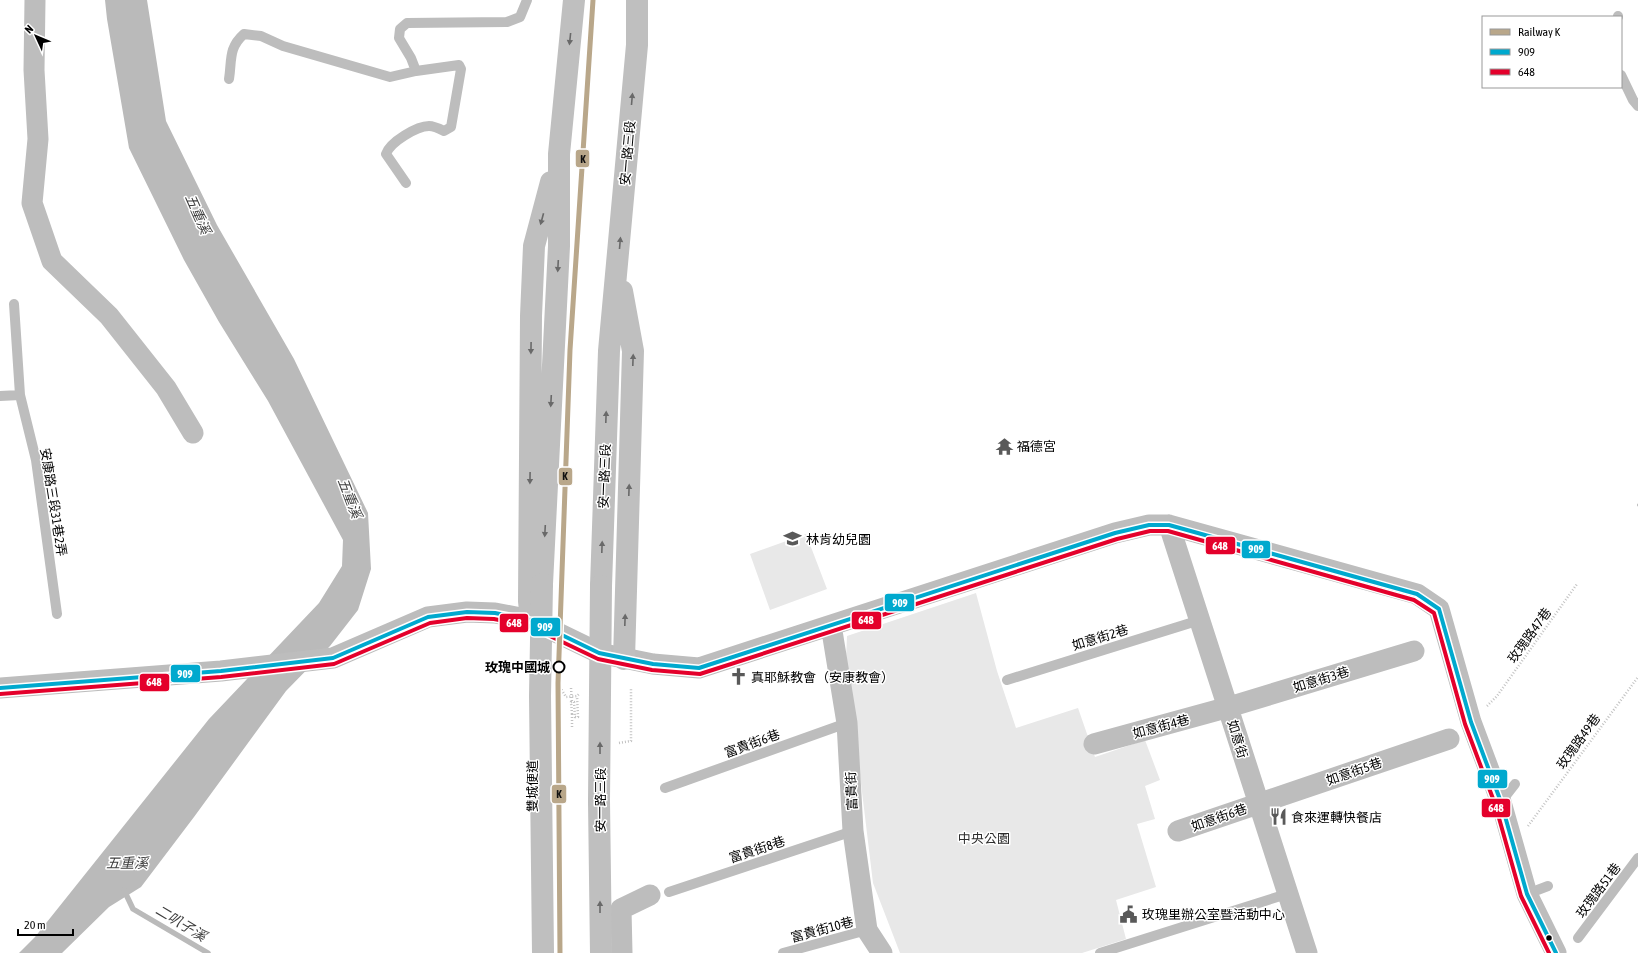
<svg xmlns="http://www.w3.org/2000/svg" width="1638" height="953" font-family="'Asap Condensed','Noto Sans TC',sans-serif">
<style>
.green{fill:#e8e8e8}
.water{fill:#bababa}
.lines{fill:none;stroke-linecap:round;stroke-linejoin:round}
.stream{stroke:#bababa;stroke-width:5.5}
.path{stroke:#c2c2c2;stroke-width:2.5;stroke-dasharray:1 2;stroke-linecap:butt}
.lane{stroke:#bdbdbd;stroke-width:10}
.street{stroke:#bdbdbd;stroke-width:21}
.secondary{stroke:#bfbfbf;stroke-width:22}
.secondary-bridge{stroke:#bfbfbf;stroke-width:22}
.bus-1-casing{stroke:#fff;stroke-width:7}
.bus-2-casing{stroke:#fff;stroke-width:7}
.bus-1{stroke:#00a9ce;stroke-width:4}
.bus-2{stroke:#e4002b;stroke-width:4}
.rail-1-casing{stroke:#fff;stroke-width:8}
.rail-1{stroke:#b9a78a;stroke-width:5}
.oneway{fill:#696969}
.stop-dot{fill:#fff;stroke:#000;stroke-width:2}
.bus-dot{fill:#000;stroke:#fff;stroke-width:1.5}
.labels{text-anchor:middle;stroke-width:3;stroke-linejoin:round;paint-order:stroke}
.street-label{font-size:13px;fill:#000;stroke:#fff}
.poi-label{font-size:13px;fill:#000;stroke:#fff;text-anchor:start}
.stop-label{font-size:13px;font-weight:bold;fill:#000;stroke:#fff;text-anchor:end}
.park-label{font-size:13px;fill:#2c2c2c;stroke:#fff}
.water-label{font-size:14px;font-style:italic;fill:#3d3d3d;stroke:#fff}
.line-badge{stroke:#fff;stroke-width:1.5}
.badge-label{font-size:11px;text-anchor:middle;font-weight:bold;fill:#fff}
.pale-badge-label{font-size:11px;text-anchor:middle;font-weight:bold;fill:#111}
</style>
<rect width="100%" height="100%" fill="#fff"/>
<path class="green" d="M806,534l21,55 -57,21 -20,-56z
M976,593l21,78 19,57 62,-20 17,49 50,-17 15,40 -15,6 10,33 -18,5 19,63 -40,13 10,39 -44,14h-182l-27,-70 -27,-224 1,-23z"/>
<path class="water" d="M105,0h42l19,121 51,104 77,134 74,154 3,56 -13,41 -28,36 -44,45 -92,126 -53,70 -32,20 -47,46h-43l16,-16 174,-218 110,-116 23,-37 1,-26 -75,-139 -49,-79 -35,-62 -55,-112 -22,-129z"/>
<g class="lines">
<path class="stream" d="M124,890l9,19 75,44"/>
<path class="path" d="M1637,505h1
M560,687l6,10 11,-1 2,-2
M571,688l1,15
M1487,706l10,-10 80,-112
M572,714l-1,-12h3l1,15h3l-1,-21
M572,727v-13
M619,743l12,-2v-53
M1528,826l110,-149"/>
<path class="lane" d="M1618,17v-1
M1621,75l12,25 5,6
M229,79c3,-18 -1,-31 15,-45l17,2 22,10 107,31 26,-6
M406,183l-20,-29c4,-12 31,-28 43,-28 5,0 11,3 15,5l7,-4 10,-58 -2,-4 -43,6 -5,-13 -12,-20 1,-9 7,-6 100,-1 13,-5 7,-17
M14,304l6,91 16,65 21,154
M0,396l20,-1
M1007,680l193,-60
M665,788l182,-65
M1501,802l14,-18
M669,892l184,-61
M1527,894l21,-8
M1578,938l60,-80
M783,953l84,-23
M1100,953l187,-59"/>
<path class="street" d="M35,0l-1,70 4,69 -6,64 20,58 57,55 57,72 27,45
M1169,525l138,428
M831,625l16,98 6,108 14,99 15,23
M0,688l221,-17 112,-13 95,-41 39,-5 28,1 36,7 68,33 54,11 46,4 416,-135 34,-8h20l248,69 22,15 32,113 30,80 26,92 29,59
M1094,744l135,-37 185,-56
M1178,831l271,-92
M622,953l-1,-44 29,-14"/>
<path class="secondary" d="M622,291l11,60 -9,308
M542,584l17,-338v-92l15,-154
M601,586l8,-235 28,-306v-45
M531,620l-2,-19 2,-285 3,-70 17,-64
M599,801l2,152"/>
<path class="secondary-bridge" d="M542,584l-2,112 3,257
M599,801l2,-215"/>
<defs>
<path id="bus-1" d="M0,688l221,-17 112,-13 95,-41 39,-5 28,1 36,7 68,33 54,11 46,4 416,-135 34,-8h20l248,69 22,15 32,113 30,80 26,92 29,59"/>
<path id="bus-2" d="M0,694l221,-17 113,-13 96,-41 37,-5 27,1 35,7 69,33 54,11 48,4 417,-135 33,-8h18l246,69 20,13 31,111 30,80 26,92 28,57"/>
</defs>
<use href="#bus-1" class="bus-1-casing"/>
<use href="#bus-2" class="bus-2-casing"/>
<use href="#bus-1" class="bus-1"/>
<use href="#bus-2" class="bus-2"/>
<defs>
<path id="rail-1" d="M560,953l-2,-270 12,-333 23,-350"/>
</defs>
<use href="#rail-1" class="rail-1-casing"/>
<use href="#rail-1" class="rail-1"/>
</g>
<defs><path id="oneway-solid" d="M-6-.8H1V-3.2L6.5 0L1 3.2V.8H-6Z"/></defs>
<g class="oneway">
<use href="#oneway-solid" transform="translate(570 39) rotate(96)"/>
<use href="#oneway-solid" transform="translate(632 99) rotate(-85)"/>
<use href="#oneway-solid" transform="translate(542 219) rotate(105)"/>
<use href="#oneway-solid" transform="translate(620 243) rotate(-85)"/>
<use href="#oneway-solid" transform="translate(558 266) rotate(93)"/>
<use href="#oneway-solid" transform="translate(531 348) rotate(91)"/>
<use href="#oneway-solid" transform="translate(633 360) rotate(-88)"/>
<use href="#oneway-solid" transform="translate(551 401) rotate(93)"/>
<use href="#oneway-solid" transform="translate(606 417) rotate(-88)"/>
<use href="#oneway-solid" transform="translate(530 478) rotate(91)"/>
<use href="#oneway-solid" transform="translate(629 490) rotate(-88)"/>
<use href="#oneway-solid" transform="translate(545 531) rotate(93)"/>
<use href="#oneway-solid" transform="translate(602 547) rotate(-88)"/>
<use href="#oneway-solid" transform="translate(625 620) rotate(-88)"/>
<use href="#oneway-solid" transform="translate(600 748) rotate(-90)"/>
<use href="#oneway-solid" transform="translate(600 907) rotate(-90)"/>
</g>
<defs>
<symbol id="temple-bare" viewBox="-9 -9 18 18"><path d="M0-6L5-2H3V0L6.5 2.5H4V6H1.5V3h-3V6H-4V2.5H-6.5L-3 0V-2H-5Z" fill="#595959" stroke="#fff" stroke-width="2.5" paint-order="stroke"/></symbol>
<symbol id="school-bare" viewBox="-9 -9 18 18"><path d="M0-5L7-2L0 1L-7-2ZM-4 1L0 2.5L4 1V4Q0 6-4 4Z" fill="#595959" stroke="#fff" stroke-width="2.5" paint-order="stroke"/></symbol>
<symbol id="church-bare" viewBox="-9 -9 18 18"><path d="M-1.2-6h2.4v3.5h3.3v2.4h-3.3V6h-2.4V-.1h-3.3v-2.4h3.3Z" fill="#595959" stroke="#fff" stroke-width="2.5" paint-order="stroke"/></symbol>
<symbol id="restaurant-bare" viewBox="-9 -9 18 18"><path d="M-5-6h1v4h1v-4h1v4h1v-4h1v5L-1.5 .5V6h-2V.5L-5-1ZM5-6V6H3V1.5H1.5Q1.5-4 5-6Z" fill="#595959" stroke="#fff" stroke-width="2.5" paint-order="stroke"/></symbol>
<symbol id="civic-bare" viewBox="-9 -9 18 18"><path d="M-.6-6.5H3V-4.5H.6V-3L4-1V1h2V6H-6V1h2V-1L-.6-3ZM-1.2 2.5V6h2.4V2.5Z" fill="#595959" stroke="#fff" stroke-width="2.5" paint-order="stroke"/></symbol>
</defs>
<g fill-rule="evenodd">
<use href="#temple-bare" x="992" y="434" width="25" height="25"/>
<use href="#school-bare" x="780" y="526" width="25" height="25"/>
<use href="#church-bare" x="726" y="664" width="25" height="25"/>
<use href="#restaurant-bare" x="1266" y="804" width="25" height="25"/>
<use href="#civic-bare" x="1116" y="902" width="25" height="25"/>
</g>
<circle class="stop-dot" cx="559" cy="667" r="5.5"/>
<circle class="bus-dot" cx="1549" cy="938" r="3.5"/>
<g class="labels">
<g class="street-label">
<text transform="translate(627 153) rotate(-85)" y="5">安一路三段</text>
<text transform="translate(604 476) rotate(-88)" y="5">安一路三段</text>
<text transform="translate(54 502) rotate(81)" y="5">安康路三段31巷2弄</text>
<text transform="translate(1529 635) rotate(-54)" y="5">玫瑰路47巷</text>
<text transform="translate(1100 637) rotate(-17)" y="5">如意街2巷</text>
<text transform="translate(1321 679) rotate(-17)" y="5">如意街3巷</text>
<text transform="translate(1161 726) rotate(-15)" y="5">如意街4巷</text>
<text transform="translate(1238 739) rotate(73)" y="5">如意街</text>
<text transform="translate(1578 741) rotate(-54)" y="5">玫瑰路49巷</text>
<text transform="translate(752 743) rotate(-20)" y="5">富貴街6巷</text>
<text transform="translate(1354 771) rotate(-19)" y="5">如意街5巷</text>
<text transform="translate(532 786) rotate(-90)" y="5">雙城便道</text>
<text transform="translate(851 791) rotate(-93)" y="5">富貴街</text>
<text transform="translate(600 800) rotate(-90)" y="5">安一路三段</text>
<text transform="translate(1219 817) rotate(-19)" y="5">如意街6巷</text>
<text transform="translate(757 849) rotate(-18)" y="5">富貴街8巷</text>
<text transform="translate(1598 890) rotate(-53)" y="5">玫瑰路51巷</text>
<text transform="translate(822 929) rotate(-15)" y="5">富貴街10巷</text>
</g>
<g class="poi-label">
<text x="1017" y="451">福德宮</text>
<text x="806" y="544">林肯幼兒園</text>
<text x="751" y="682">真耶穌教會（安康教會）</text>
<text x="1291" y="822">食來運轉快餐店</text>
<text x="1142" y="919">玫瑰里辦公室暨活動中心</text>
</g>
<g class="stop-label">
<text x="550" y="672">玫瑰中國城</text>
</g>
<g class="park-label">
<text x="984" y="843">中央公園</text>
</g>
<g class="water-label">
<text transform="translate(198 214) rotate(66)" y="5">五重溪</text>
<text transform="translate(350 498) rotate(69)" y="5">五重溪</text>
<text x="127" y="868">五重溪</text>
<text transform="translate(181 923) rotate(31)" y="5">二叭子溪</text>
</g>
</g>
<g class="line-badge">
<rect x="575" y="149" width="15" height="19" rx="4" fill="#b9a78a"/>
<rect x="558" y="467" width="15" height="19" rx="4" fill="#b9a78a"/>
<rect x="1205" y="536" width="31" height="19" rx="4" fill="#e4002b"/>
<rect x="1241" y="540" width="30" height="19" rx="4" fill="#00a9ce"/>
<rect x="884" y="593" width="31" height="19" rx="4" fill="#00a9ce"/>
<rect x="851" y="611" width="31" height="19" rx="4" fill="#e4002b"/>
<rect x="499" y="613" width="30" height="20" rx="4" fill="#e4002b"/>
<rect x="530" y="617" width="31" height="20" rx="4" fill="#00a9ce"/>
<rect x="170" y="664" width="31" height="19" rx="4" fill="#00a9ce"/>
<rect x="139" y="673" width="31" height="19" rx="4" fill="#e4002b"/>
<rect x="1477" y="769" width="31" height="20" rx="4" fill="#00a9ce"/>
<rect x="551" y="784" width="16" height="20" rx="4" fill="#b9a78a"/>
<rect x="1481" y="798" width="30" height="20" rx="4" fill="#e4002b"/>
</g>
<g class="badge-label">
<text x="1220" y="550">648</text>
<text x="1256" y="553">909</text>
<text x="900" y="607">909</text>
<text x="866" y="624">648</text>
<text x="514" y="627">648</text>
<text x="545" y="631">909</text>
<text x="185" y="678">909</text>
<text x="154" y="686">648</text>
<text x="1492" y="783">909</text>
<text x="1496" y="812">648</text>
</g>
<g class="pale-badge-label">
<text x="583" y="163">K</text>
<text x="565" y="480">K</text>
<text x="559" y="798">K</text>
</g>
<rect x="1482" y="16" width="140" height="72" fill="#ffffff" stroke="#999999"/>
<rect x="1490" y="29" width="20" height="6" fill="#b9a78a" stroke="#999999"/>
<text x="1518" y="36" font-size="12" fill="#000000">Railway K</text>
<rect x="1490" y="49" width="20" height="6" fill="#00a9ce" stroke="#999999"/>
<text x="1518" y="56" font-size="12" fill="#000000">909</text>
<rect x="1490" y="69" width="20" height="6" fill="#e4002b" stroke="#999999"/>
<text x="1518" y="76" font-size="12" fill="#000000">648</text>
<g transform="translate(36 36) rotate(314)" stroke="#ffffff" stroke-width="3" paint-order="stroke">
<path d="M0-3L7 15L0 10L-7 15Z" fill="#000000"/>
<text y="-6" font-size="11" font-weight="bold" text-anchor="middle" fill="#000000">N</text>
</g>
<path d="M18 929v6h55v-6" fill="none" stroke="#000000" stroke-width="2"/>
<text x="24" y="929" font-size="12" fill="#000000" stroke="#ffffff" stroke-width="3" paint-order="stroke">20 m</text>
</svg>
